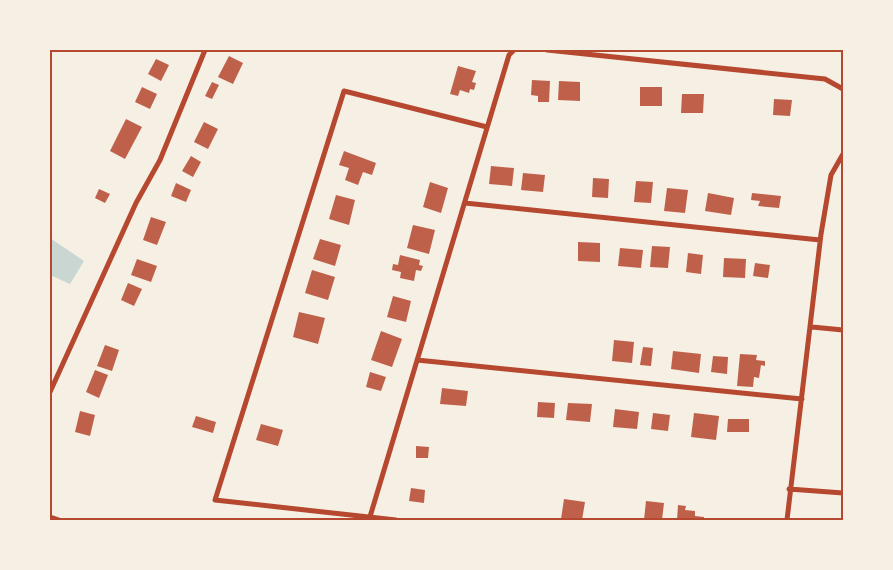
<svg xmlns="http://www.w3.org/2000/svg" width="893" height="570" font-family="'Roboto Condensed',sans-serif">
<style>
.water{fill:#c9d6d2}
.building{fill:#bf614a}
.lines{fill:none;stroke-linecap:round;stroke-linejoin:round}
.minor{stroke:#b5482f;stroke-width:5}
.neatline{fill:none;stroke:#b5482f;stroke-width:2}
</style>
<rect width="100%" height="100%" fill="#f6efe4"/>
<path class="water" d="M50,238l34,23 -14,23 -20,-9z"/>
<path class="building" d="M229,56l14,7 -10,21 -15,-7z
M156,59l13,6 -8,16 -13,-7z
M458,66l18,5 -4,11 4,1 -2,7 -4,-1 -1,4 -9,-3 -2,6 -8,-2z
M532,80l18,1 -1,21h-11v-6l-7,-1z
M559,81l21,1v19l-22,-1z
M212,82l7,3 -7,14 -7,-3z
M142,87l15,7 -7,15 -15,-7z
M640,87h22v19h-22z
M682,94h22l-1,19h-22z
M774,99l18,1 -2,16 -17,-1z
M126,119l16,8 -17,32 -15,-8z
M204,122l14,7 -10,20 -14,-7z
M344,151l32,12 -4,12 -9,-3 -5,13 -13,-5 4,-12 -10,-3z
M191,156l10,6 -8,15 -11,-6z
M491,166l23,2 -2,18 -23,-2z
M523,173l22,2 -2,17 -22,-2z
M593,178l16,1 -1,19 -16,-1z
M636,181l17,1 -2,21 -17,-1z
M430,182l18,6 -7,25 -18,-6z
M176,183l15,7 -5,12 -15,-6z
M667,188l21,2 -3,23 -21,-2z
M99,189l11,5 -5,9 -10,-5z
M708,193l26,5 -3,17 -26,-4z
M752,193l29,3 -2,12 -21,-2 2,-5 -9,-1z
M336,195l19,5 -6,25 -20,-6z
M151,217l15,5 -9,23 -14,-5z
M413,225l22,5 -6,24 -22,-6z
M320,239l21,6 -6,21 -22,-7z
M578,242l22,1v19l-22,-1z
M652,246l18,1 -2,21 -18,-1z
M620,248l23,2 -2,18 -23,-2z
M688,253l15,2 -2,19 -15,-2z
M400,255l20,5 -1,5 4,1 -2,5 -5,-1 -2,11 -14,-3 1,-6 -9,-2 1,-6 5,1z
M724,258l22,1 -1,19 -22,-1z
M137,259l20,7 -6,16 -20,-7z
M755,263l15,2 -2,13 -15,-2z
M312,270l23,7 -7,23 -23,-7z
M128,283l14,6 -8,17 -13,-6z
M393,296l18,5 -5,21 -19,-5z
M299,312l26,6 -7,26 -25,-7z
M381,331l21,8 -10,28 -21,-7z
M614,340l20,2 -2,21 -20,-2z
M105,345l14,5 -7,21 -15,-5z
M643,347l10,1 -2,18 -11,-1z
M673,351l28,3 -2,19 -28,-4z
M740,354l17,1 -1,5 9,1v5l-4,-1 -2,13 -5,-1 -1,10 -16,-1z
M713,356l15,1 -1,17 -16,-2z
M95,370l13,5 -9,23 -13,-6z
M370,372l16,5 -5,14 -15,-4z
M442,388l26,3 -2,15 -26,-2z
M538,402l17,1 -1,15 -17,-1z
M568,403l24,1 -2,18 -24,-2z
M615,409l24,3 -2,17 -24,-2z
M80,411l15,4 -5,21 -15,-4z
M653,413l17,2 -2,16 -17,-2z
M694,413l25,3 -3,24 -25,-3z
M196,416l20,6 -3,11 -21,-6z
M728,419h21v13h-22z
M261,424l22,6 -5,16 -22,-6z
M416,446l13,1 -1,11h-12z
M411,488l14,2 -1,13 -15,-2z
M564,499l21,3 -3,18 -21,-1z
M646,501l18,2 -2,17h-18z
M678,505l8,1 -1,4 10,1v5l9,1v3h-27z"/>
<g class="lines">
<path class="minor" d="M547,50l278,29 18,10
M465,203l355,37
M812,327l31,3
M417,360l385,39
M50,392l86,-189 24,-43 45,-110
M789,489l54,4
M50,517l9,3
M369,520l140,-465 5,-5
M396,520l-181,-20 129,-409 143,36
M787,520l34,-286 10,-59 12,-21"/>
</g>
<rect width="893" height="570" fill="none" stroke="#f6efe4" stroke-width="102"/>
<rect x="51" y="51" width="791" height="468" class="neatline"/>
</svg>
